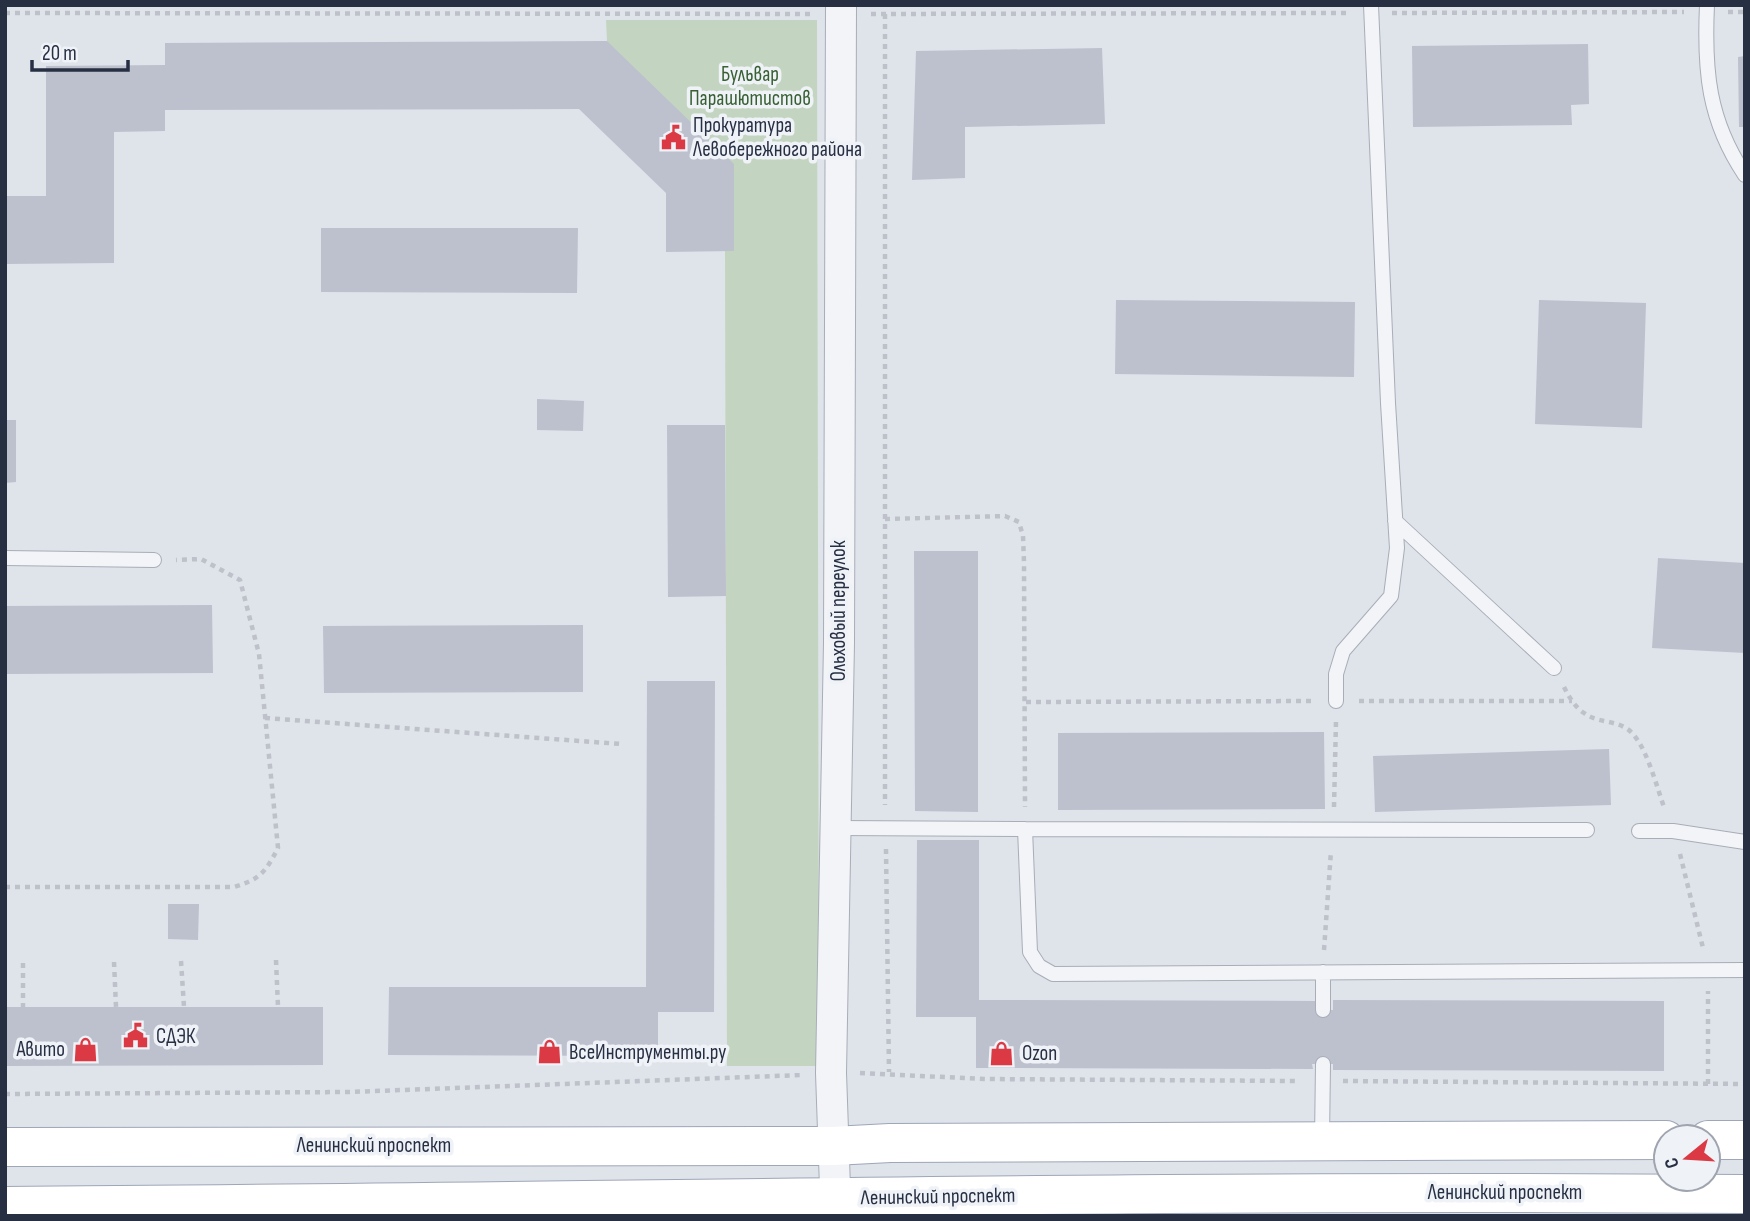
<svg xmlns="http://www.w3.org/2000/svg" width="1750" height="1221" font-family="'Sofia Sans Condensed',sans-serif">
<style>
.green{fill:#c3d5c0}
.building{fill:#bcc1cd}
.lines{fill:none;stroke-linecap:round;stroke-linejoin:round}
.service-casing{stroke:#a8adb8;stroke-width:16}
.minor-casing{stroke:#a8adb8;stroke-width:32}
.primary-casing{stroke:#9ea6b7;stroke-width:40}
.path{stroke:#bec1c9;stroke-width:4.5;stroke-dasharray:5 5;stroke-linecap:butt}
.service{stroke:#f3f4f8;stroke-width:14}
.minor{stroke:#f3f4f8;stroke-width:30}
.primary{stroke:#fff;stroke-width:38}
.labels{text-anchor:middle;stroke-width:7;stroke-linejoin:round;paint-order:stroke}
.park-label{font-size:21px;fill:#376033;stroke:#eff2f7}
.poi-label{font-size:21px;fill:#272f43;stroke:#eff2f7;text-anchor:start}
.street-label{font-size:21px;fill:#272f43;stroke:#eff2f7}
</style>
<rect width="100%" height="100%" fill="#dfe3ea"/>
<path class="green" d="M606,20h211l2,1046h-92l-2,-815h9l-127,-210z"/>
<path class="building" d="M607,41l127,123v87l-68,1v-59l-87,-84 -414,1v21l-51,1v131l-109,1v-68h41v-130l119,-1v-22z
M1588,44l1,60 -18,1 1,20 -159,2 -1,-81z
M1102,48l3,76 -140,3v51l-53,2 4,-129z
M1745,56v71h-6l-1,-70z
M321,228h257l-1,65 -256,-1z
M1116,300l239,2 -1,75 -239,-3z
M1539,300l107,3 -4,125 -107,-4z
M537,399l47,2 -1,30 -46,-1z
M5,420h11v62l-11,1z
M667,425h58l1,171 -58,1z
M914,551h64v261l-63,-1z
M1658,558l87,5v90l-93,-5z
M212,605l1,68 -208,1v-68z
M583,625v67l-259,1 -1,-67z
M647,681h68l-1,331h-56v44l-270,-1 1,-68h257z
M1324,732l1,77 -267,1v-77z
M1609,749l2,56 -236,7 -2,-56z
M917,840h62v160l337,1 7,9h10v-10l331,1v70l-331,-1v-6h-21l1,5 -337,-1v-51h-60z
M168,904h31l-1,36 -30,-1z
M5,1007h318v58l-318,1z"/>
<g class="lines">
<defs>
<path id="service" d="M1707,5c-3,65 1,115 38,170
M1395,521l159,147
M5,558l149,2
M1336,701v-27l7,-23 48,-55 6,-48 -9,-145 -17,-398
M836,828l189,1 5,123 9,14 14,8 692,-4
M1025,829l562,1
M1639,831h34l72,11
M1323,972v38
M1322,1139l1,-75"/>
<path id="minor" d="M836,1216l-5,-143 8,-430 2,-638"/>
<path id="primary" d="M1708,1140h37
M5,1147l828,-1 57,-3 776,-3
M5,1206c580,-4 1160,-17 1740,-12"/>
</defs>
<use href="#service" class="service-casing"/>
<use href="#minor" class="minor-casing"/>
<use href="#primary" class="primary-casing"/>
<path class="path" d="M1728,12h17
M5,13l808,1
M1392,13l292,-1
M871,14l477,-1
M885,14v791
M885,519l120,-3 14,6 4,14 1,26 1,245
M1564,687c5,10 11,20 20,26 14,11 36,6 49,21 15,17 24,54 32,76
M1359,701h213
M1026,702l289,-1
M265,718l356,26
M1334,807l2,-86
M886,849l3,223
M1680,854l23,94
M5,887h229c26,-8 31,-14 44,-39l-19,-194 -19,-74 -39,-21 -25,1
M1324,950l7,-99
M276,960l2,47
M181,961l3,46
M114,962l2,45
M23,963v44
M860,1073l124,6 315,2
M1343,1081l402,3
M1708,1084v-93
M5,1094l344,-2 454,-17"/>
<use href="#service" class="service"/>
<use href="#minor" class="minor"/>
<use href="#primary" class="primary"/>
</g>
<defs>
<symbol id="civic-bare" viewBox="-9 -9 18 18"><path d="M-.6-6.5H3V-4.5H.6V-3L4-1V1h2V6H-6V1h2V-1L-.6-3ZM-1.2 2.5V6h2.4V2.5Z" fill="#db3944" stroke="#eff2f7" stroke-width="2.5" paint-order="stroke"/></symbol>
<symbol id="shop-bare" viewBox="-9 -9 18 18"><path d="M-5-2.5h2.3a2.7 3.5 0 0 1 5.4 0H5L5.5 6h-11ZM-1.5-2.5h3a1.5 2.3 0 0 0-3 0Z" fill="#db3944" stroke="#eff2f7" stroke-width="2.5" paint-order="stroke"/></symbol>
</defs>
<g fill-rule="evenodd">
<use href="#civic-bare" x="656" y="120" width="35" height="35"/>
<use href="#civic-bare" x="118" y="1018" width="35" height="35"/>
<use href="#shop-bare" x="68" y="1032" width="35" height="35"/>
<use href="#shop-bare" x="532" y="1034" width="35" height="35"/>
<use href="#shop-bare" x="984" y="1036" width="35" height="35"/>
</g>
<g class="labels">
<g class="park-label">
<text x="750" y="81">Бульвар<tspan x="750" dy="24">Парашютистов</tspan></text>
</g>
<g class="poi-label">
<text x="693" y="132">Прокуратура<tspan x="693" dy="24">Левобережного района</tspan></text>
<text x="156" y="1043">СДЭК</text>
<text x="65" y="1056" text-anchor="end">Авито</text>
<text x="569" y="1059">ВсеИнструменты.ру</text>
<text x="1022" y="1060">Ozon</text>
</g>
<g class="street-label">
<text transform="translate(838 611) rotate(-90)" y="7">Ольховый переулок</text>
<text x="374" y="1152">Ленинский проспект</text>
<text x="1505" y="1199">Ленинский проспект</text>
<text transform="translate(938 1196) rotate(-1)" y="7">Ленинский проспект</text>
</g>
</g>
<rect width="1750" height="1221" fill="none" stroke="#272f43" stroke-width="14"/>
<g transform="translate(1687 1158) rotate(252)"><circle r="33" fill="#eff2f7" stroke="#9fa4af" stroke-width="2"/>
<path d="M0-5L12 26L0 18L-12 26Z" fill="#db3944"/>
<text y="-10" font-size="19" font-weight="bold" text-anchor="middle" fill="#272f43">С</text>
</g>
<path d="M32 60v10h96v-10" fill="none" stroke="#272f43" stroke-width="3.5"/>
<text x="42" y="60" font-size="21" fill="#272f43" stroke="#eff2f7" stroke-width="5" paint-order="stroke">20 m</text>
</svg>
